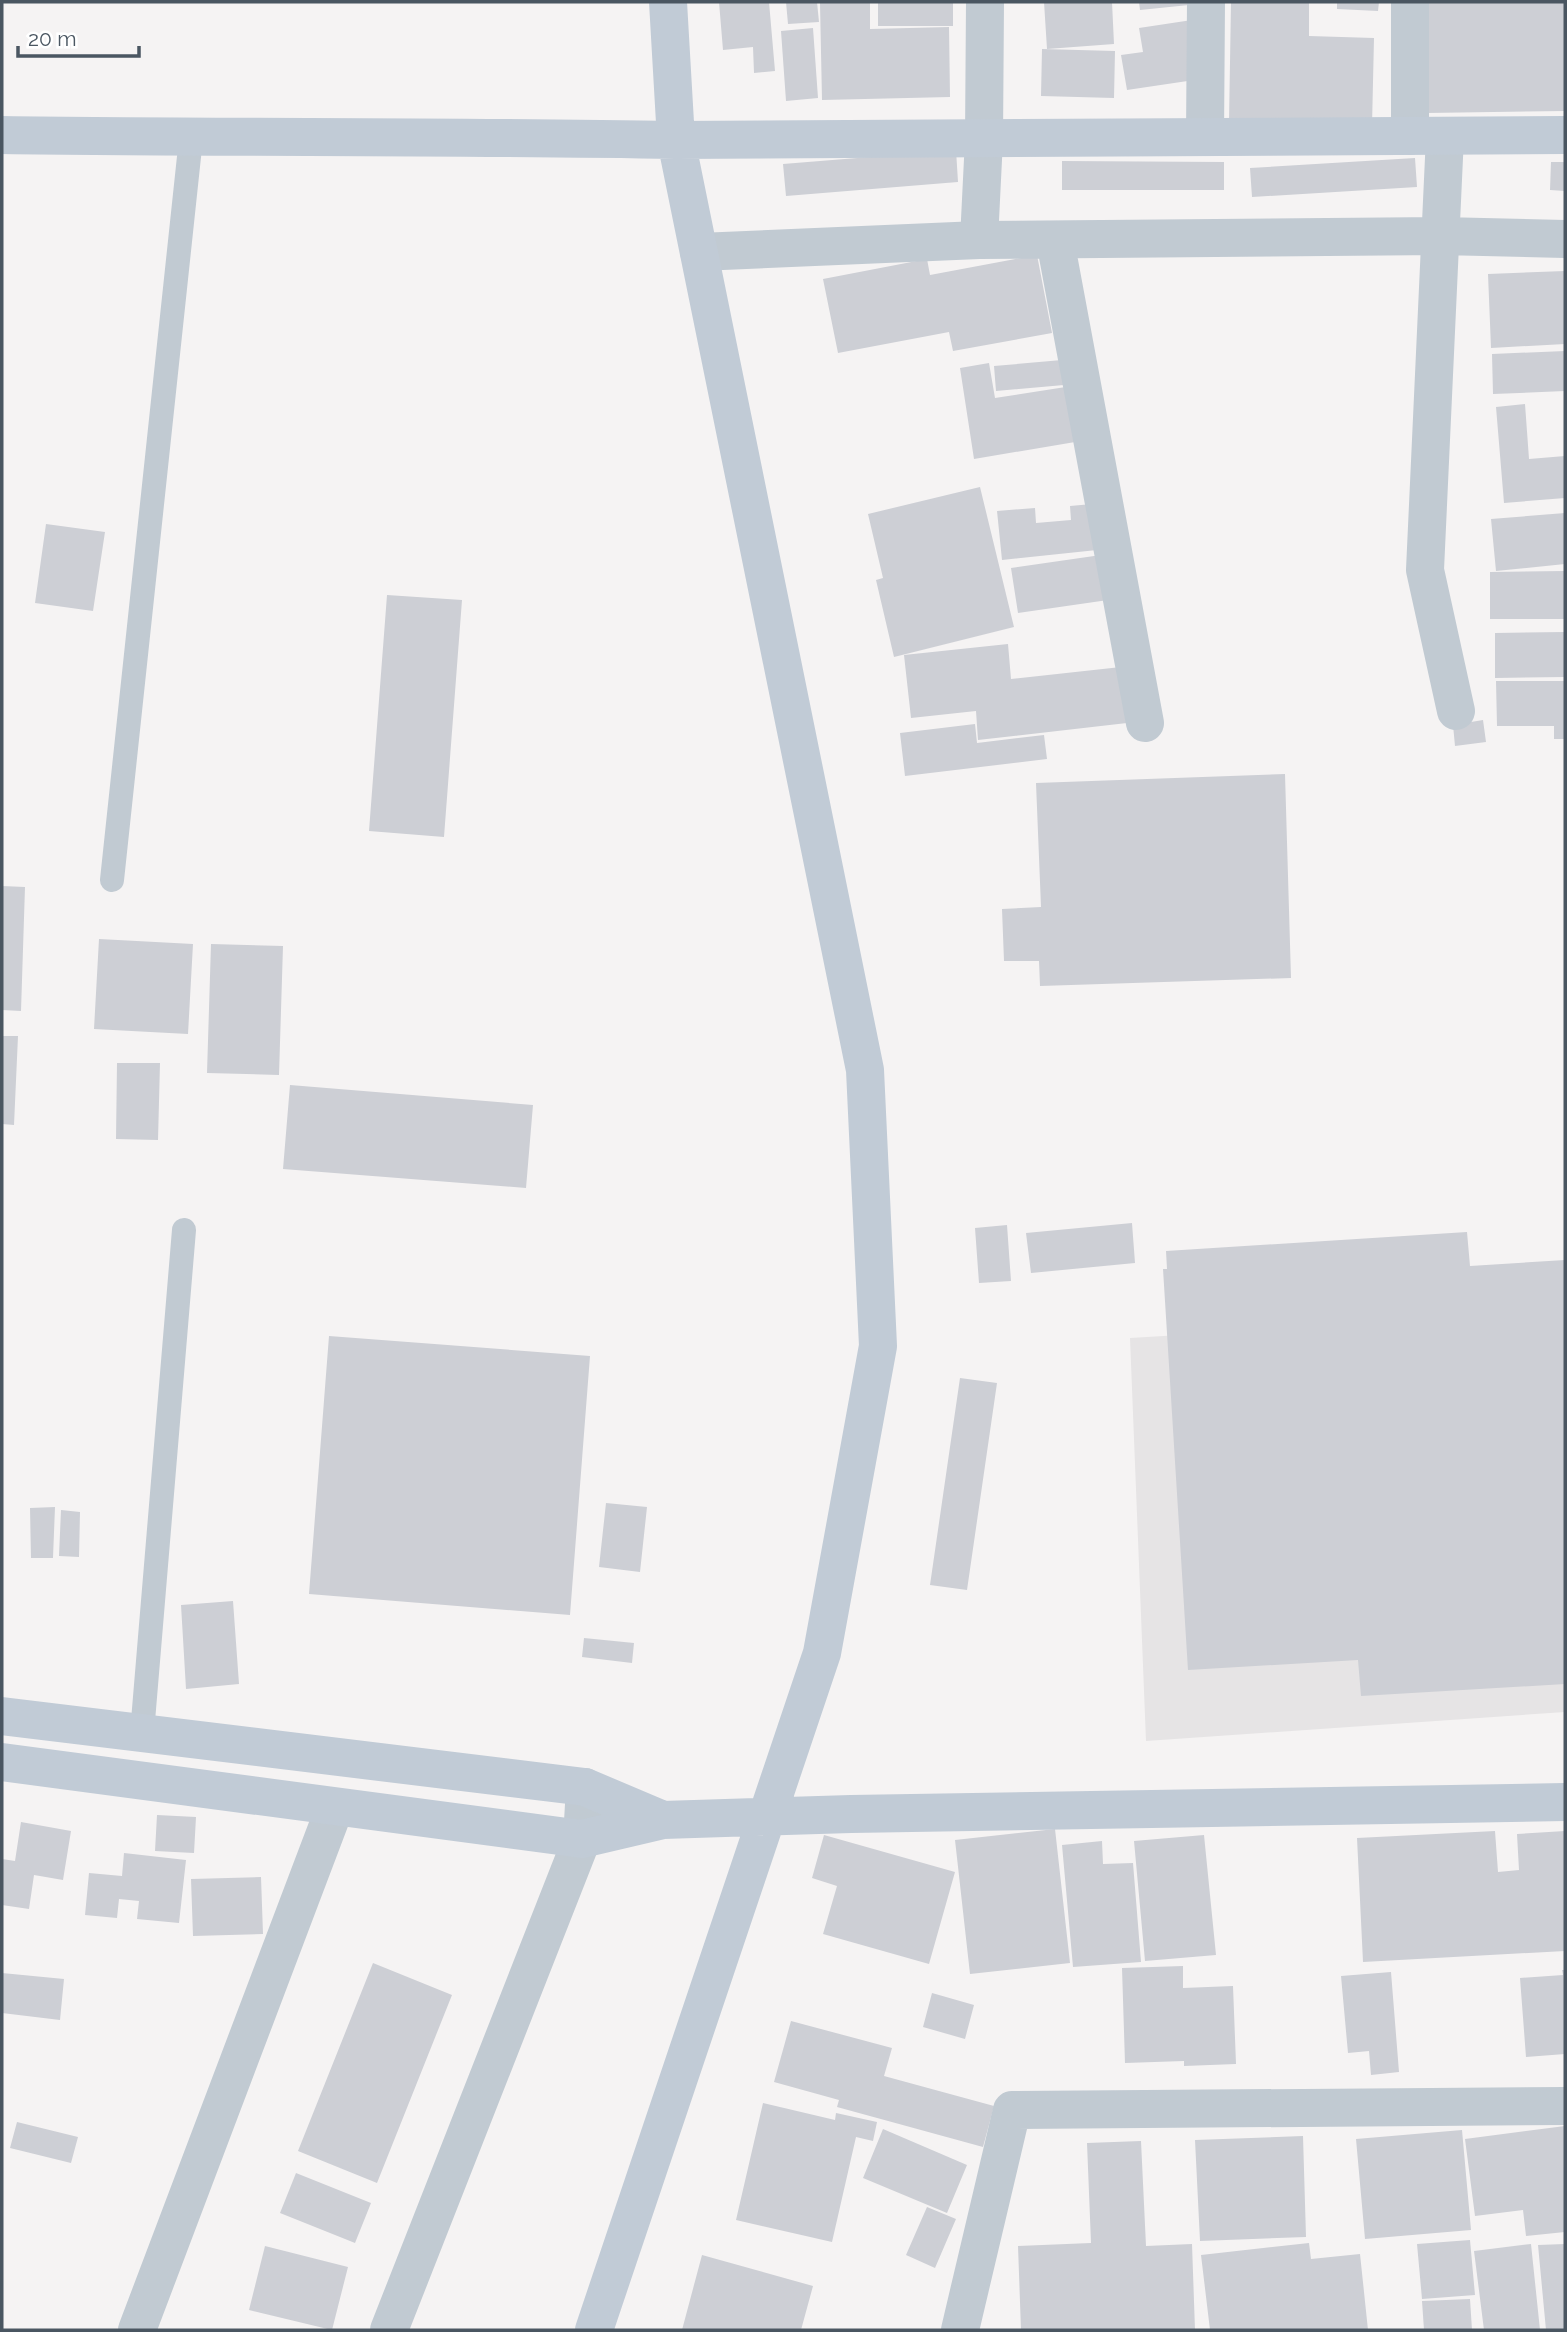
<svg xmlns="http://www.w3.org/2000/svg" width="1567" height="2332" font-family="Raleway,sans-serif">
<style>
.education{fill:#e6e4e5}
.building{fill:#cdcfd5}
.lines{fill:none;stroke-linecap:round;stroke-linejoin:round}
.lane{stroke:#c1cad2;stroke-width:24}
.street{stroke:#c1cad2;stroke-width:38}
.secondary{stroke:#c1cbd6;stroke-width:38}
</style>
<rect width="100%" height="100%" fill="#f5f3f3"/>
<path class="education" d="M1565,1312v400l-419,29 -16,-403z"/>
<path class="building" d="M719,2h50l6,69 -21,2 -1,-26 -30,3z
M786,2h31l2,20 -31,2z
M832,2h38v27l79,-2 1,70 -128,3 -2,-97z
M878,2h75v24h-75z
M1044,2h68l2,42 -67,5z
M1139,2h49l1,3 -49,5z
M1231,2h78v34l65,2 -2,88 -143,-3z
M1337,2h42l-1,9 -41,-2z
M1425,2h140v109l-138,2z
M1192,20l9,59 -74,11 -6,-35 22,-3 -4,-24z
M813,28l5,70 -32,3 -5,-70z
M1042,49l73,2 -1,47 -73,-2z
M956,150l2,32 -172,14 -3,-32z
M1415,158l2,29 -165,10 -2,-29z
M1062,161l162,1v28h-162z
M1551,162h14v29l-15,-1z
M1037,255l15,78 -99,18 -4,-19 -111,21 -15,-74 104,-20 3,16z
M1565,271v73l-74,4 -3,-74z
M1565,351v40l-72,3 -1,-40z
M1062,360l2,25 -68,6 -2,-25z
M989,363l6,35 77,-12 9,55 -107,18 -14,-91z
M1525,404l4,55 36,-3v42l-61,5 -8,-96z
M980,487l34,140 -120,30 -18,-77 7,-2 -15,-64z
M1092,504l5,46 -95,10 -5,-49 38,-3 1,15 35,-3 -1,-14z
M1565,513v51l-69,7 -5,-52z
M46,524l59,8 -12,79 -58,-8z
M1101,555l7,45 -90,13 -7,-45z
M1565,571v48h-75v-47z
M387,595l75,5 -18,237 -75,-6z
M1565,632v45l-70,1v-45z
M1008,644l3,35 110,-12 6,56 -149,17 -2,-29 -65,7 -7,-63z
M1496,681h69v58h-11v-13h-57z
M1483,720l3,22 -31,4 -2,-21z
M975,724l2,19 67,-8 3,24 -142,17 -5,-43z
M1285,774l6,204 -251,8 -1,-25h-35l-2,-52 39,-2 -5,-124z
M2,886l23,1 -4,124 -19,-1z
M99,939l94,5 -5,90 -94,-5z
M211,944l72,2 -4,129 -72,-2z
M2,1036h16l-4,89 -12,-1z
M117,1063h43l-2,77 -42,-1z
M290,1085l243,20 -7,83 -243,-19z
M1132,1223l3,40 -104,10 -5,-40z
M1007,1225l4,56 -32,2 -4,-55z
M1467,1232l3,34 95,-6v424l-204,12 -3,-36 -170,10 -25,-401h4l-1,-18z
M329,1336l261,20 -20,259 -261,-21z
M960,1378l37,5 -30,207 -37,-5z
M606,1503l41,4 -7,65 -41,-5z
M55,1507l-2,51h-22l-1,-50z
M61,1510l19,2 -1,45 -20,-1z
M233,1601l6,83 -53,5 -5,-84z
M584,1638l50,5 -2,20 -50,-6z
M157,1815l39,2 -2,36 -39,-2z
M21,1822l50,9 -8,49 -29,-5 -5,34 -27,-4v-46l13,2z
M1055,1829l15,134 -100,11 -15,-134z
M1495,1831l3,41 21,-2 -2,-36 48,-3v120l-202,11 -6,-124z
M824,1835l131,37 -26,92 -106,-30 14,-48 -25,-8z
M1204,1835l12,120 -71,6 -11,-120z
M1102,1841l1,23 30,-1 8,99 -68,5 -11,-122z
M124,1853l62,7 -7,63 -42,-4 2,-18 -20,-2 -2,19 -32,-3 4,-42 33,3z
M261,1877l2,57 -70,2 -2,-57z
M373,1963l79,32 -75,188 -79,-32z
M1183,1966v22l50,-2 3,78 -52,2v-5l-59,2 -3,-95z
M1562,1970h3v84l-39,3 -6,-79 43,-3z
M1391,1972l8,100 -28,3 -2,-24 -21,2 -7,-77z
M2,1973l62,6 -4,41 -58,-7z
M932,1993l42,12 -9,34 -42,-12z
M791,2021l101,27 -8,28 110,30 -11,41 -146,-40 2,-7 -65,-18z
M763,2103l72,17 1,-7 41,9 -4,19 -17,-4 -24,105 -96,-22z
M17,2122l61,15 -7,26 -61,-15z
M1565,2126v106l-39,4 -3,-26 -48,6 -10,-77z
M883,2129l84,36 -20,48 -84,-35z
M1462,2130l9,100 -106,9 -9,-100z
M1303,2136l3,101 -106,4 -5,-101z
M1141,2141l5,105 46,-2 3,86h-174l-3,-84 73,-3 -4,-100z
M296,2173l75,30 -16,40 -75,-30z
M927,2207l29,12 -21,49 -29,-13z
M1470,2240l5,55 -53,4 -5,-55z
M1309,2243l2,16 49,-5 8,76h-158l-9,-75z
M1531,2244l9,86h-56l-10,-79z
M1565,2244v86h-19l-8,-85z
M265,2246l83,21 -16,63 -83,-20z
M702,2255l111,31 -12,44h-119z
M1470,2299l2,31h-48l-2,-29z"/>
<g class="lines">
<path class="lane" d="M112,880l79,-742
M142,1733l42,-503"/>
<path class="street" d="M1410,2v134
M1445,136l-20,434 31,141
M1205,137l1,-135
M979,240l5,-101 1,-137
M1055,240l90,483
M699,252l280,-12 462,-4 124,3
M137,2330l198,-523
M389,2330l193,-491 3,-52
M960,2330l52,-220 553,-4"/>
<path class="secondary" d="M2,135c225,3 449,1 674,5l-8,-138
M2,1716l583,71 78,33
M2,1762l580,77 81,-19 188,-6 714,-12
M594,2330l228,-677 56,-307 -13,-276 -189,-930 889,-5"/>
</g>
<rect width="1567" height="2332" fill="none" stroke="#4a5661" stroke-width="7"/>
<path d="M18 46v10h121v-10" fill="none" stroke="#4a5661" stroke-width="3.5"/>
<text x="28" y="46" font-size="21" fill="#4a5661" stroke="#ffffff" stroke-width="5" paint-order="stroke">20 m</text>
</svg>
